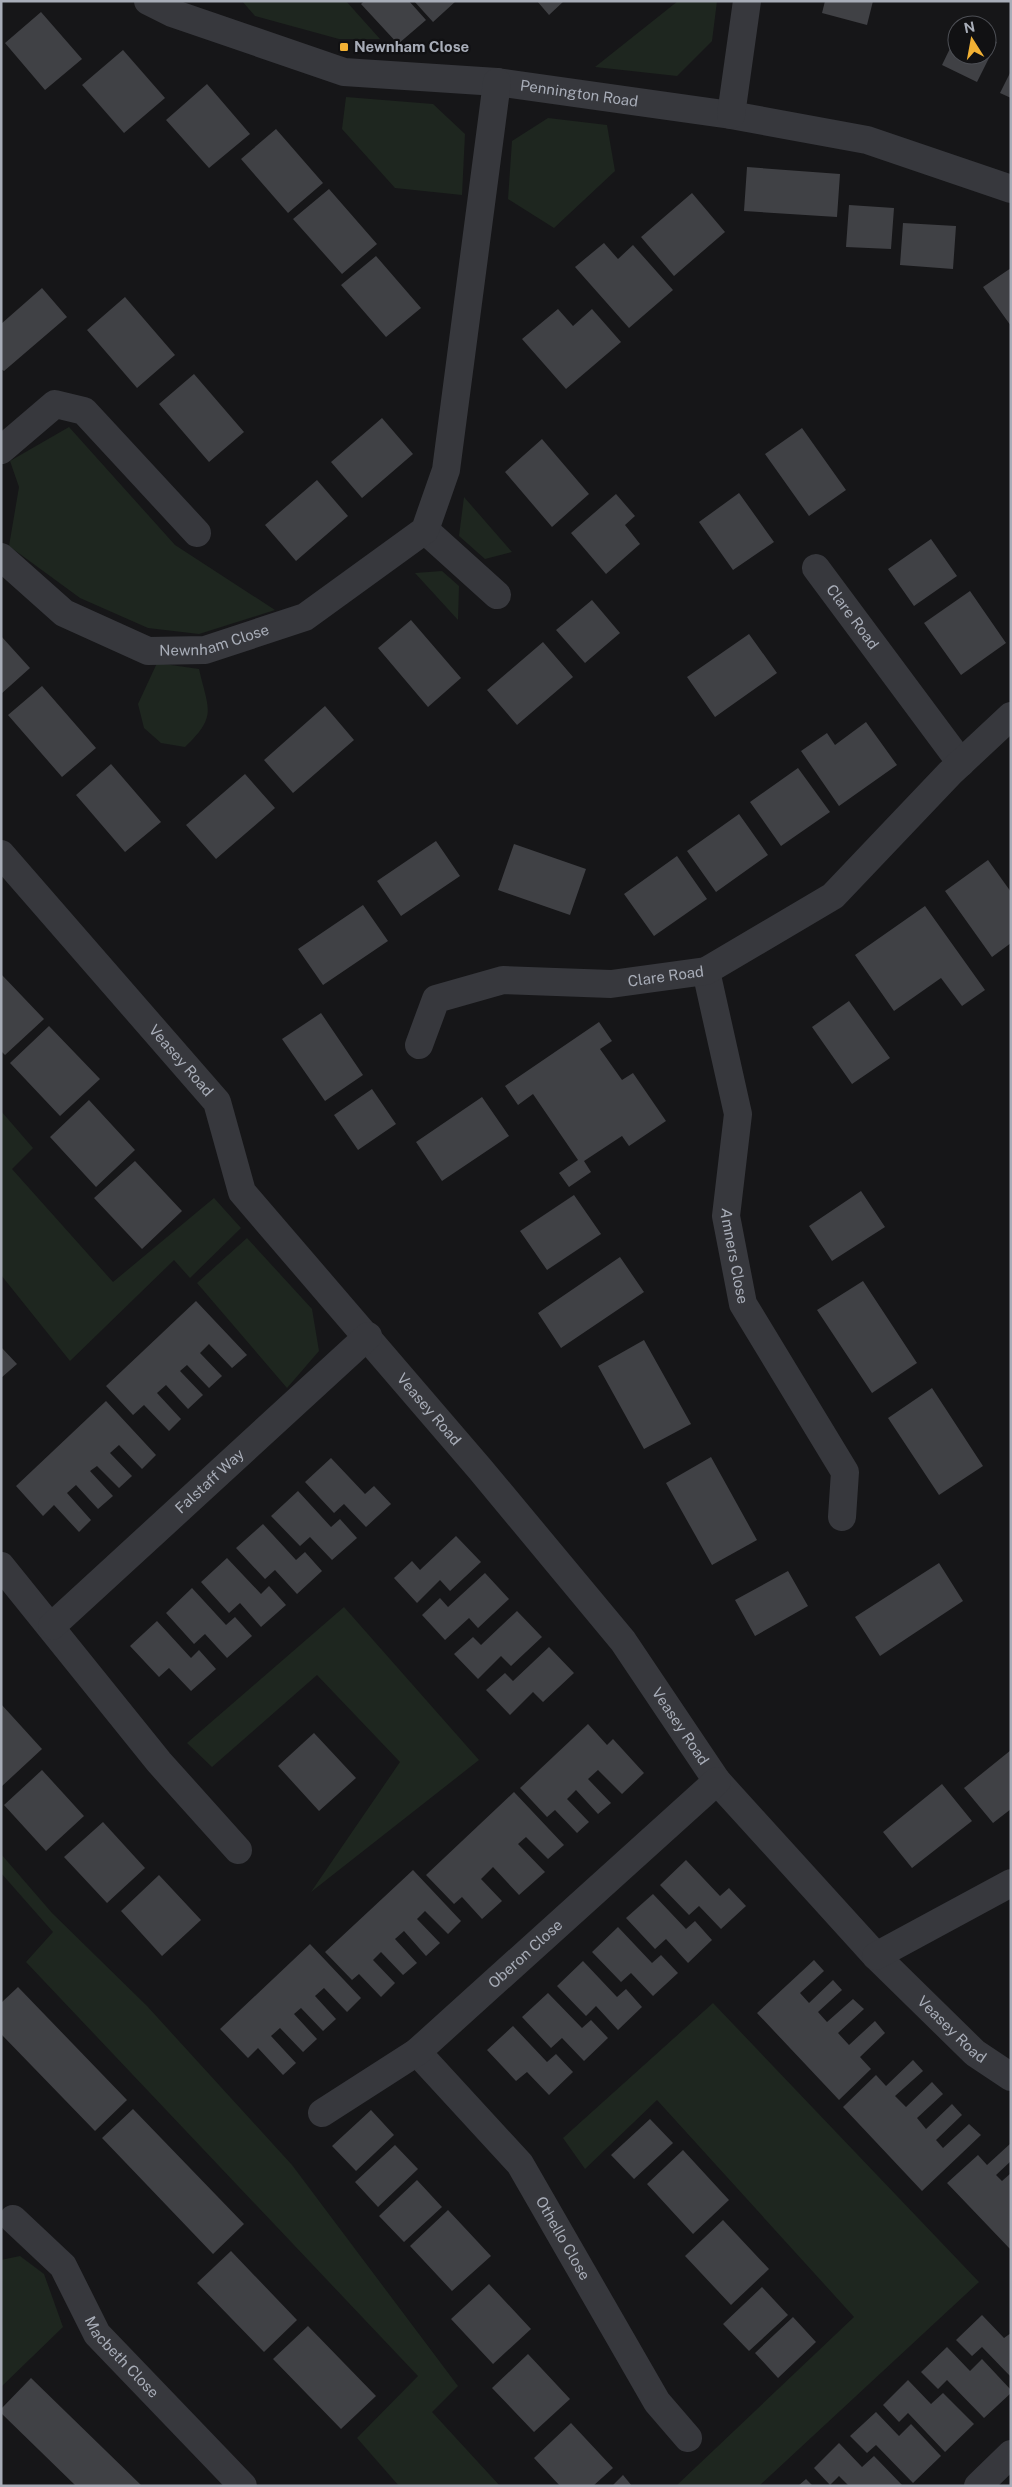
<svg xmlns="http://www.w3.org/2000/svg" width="1012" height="2487" font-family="'Public Sans',sans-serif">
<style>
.green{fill:#1e261f}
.building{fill:#404145}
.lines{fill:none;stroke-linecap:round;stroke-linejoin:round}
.minor{stroke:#37383d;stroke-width:28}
.poi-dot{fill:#f2b134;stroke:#111113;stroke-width:2}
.labels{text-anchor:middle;stroke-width:4.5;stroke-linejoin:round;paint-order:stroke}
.poi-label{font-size:15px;font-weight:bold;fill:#a8adb8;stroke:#111113;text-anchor:start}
.street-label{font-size:15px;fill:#a8adb8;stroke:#111113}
</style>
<rect width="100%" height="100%" fill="#161618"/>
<path class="green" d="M242,1h104l34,38h-41l-84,-23z
M678,1h39l-5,40 -35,35 -82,-9z
M346,97l87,7 32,30 -3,61 -67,-7 -53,-59z
M548,118l59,7 8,46 -61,57 -46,-29 4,-58z
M69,427l106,118 100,65 -76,24 -51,-6 -68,-30 -71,-52 10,-59 -9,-26z
M464,497l48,55 -27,7 -26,-23z
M442,571l17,15 -1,34 -43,-47z
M157,663l42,6c9,40 19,47 -14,78l-24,-4 -17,-15 -6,-24z
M1,1111l32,37 -21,21 101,113 101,-84 27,30 -51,50 -16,-18 -104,101 -69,-86z
M247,1238l65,71 7,42 -32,37 -90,-105z
M344,1607l135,153 -168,132 89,-130 -83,-87 -105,92 -25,-24z
M1,1854l51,59 95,93 145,159 166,221 -26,26 68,74h-101l-42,-48 61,-62 -392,-414 27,-30 -52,-59z
M713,2003l266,279 -220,204h-83l178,-169 -197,-217 -72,69 -22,-31z
M20,2256l24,18 19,53 -62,60v-127z"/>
<path class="building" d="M364,1h45l17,19 -28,24 -37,-40z
M414,1h42l-23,21z
M537,1h27l-15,14z
M825,1h48l-6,24 -45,-12z
M41,12l41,47 -37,31 -40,-47z
M957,34v21h30v-17l10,4 -20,40 -35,-17z
M123,50l42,48 -41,35 -42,-48z
M1011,71v27l-11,-5z
M207,84l43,50 -41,34 -43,-48z
M276,129l47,54 -35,30 -47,-54z
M747,167l93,7 -3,43 -93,-6z
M329,189l48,55 -35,30 -49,-55z
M692,193l33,39 -51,44 -33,-39z
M849,205l45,3 -3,41 -45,-2z
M903,223l53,3 -3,43 -53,-4z
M604,243l14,16 15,-14 40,45 -44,38 -54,-61z
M376,256l45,52 -35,29 -45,-52z
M1011,268v58l-28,-39z
M42,288l25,29 -63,54 -3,-2v-45z
M125,297l50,58 -38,33 -50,-58z
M558,309l15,17 19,-17 29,33 -55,47 -44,-50z
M194,374l50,58 -35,30 -50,-58z
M382,418l31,36 -51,44 -31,-36z
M802,428l44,62 -37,26 -44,-62z
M542,439l47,55 -37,33 -47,-55z
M317,480l31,36 -52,45 -31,-36z
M739,493l35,49 -41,28 -34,-48z
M616,494l19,22 -10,9 15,19 -34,30 -35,-41z
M931,539l26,37 -43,30 -26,-37z
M970,591l36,52 -45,32 -37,-52z
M592,600l28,33 -35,30 -29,-33z
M411,620l50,58 -33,29 -50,-59z
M749,634l28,39 -62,44 -28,-40z
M1,636l29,32 -29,26z
M543,642l30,35 -56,48 -30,-35z
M42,686l54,62 -34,29 -54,-62z
M325,706l29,34 -61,53 -29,-33z
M866,722l31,43 -58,41 -38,-55 26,-18 8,12z
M111,764l50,58 -36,30 -49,-57z
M798,768l32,44 -49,34 -31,-44z
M245,774l30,34 -59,51 -30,-34z
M739,814l29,41 -52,37 -29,-41z
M436,841l24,35 -59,40 -24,-35z
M514,844l72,25 -16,46 -72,-25z
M677,856l30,43 -53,37 -30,-42z
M988,860l23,32v51l-19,14 -47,-66z
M363,905l25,36 -65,44 -25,-36z
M925,906l60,84 -23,16 -21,-28 -47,33 -39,-56z
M1,974l43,45 -39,36 -4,-4z
M849,1001l41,57 -38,26 -40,-57z
M321,1013l42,62 -38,26 -43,-62z
M599,1022l13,19 -12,8 22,31 11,-7 33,48 -37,25 -7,-10 -38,25 7,11 -22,15 -10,-14 19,-13 -45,-66 -15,11 -13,-19z
M49,1026l51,53 -40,37 -50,-53z
M372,1089l24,35 -38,26 -24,-35z
M482,1097l27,39 -67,45 -26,-39z
M89,1100l46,50 -39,37 -46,-50z
M135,1161l47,50 -40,38 -48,-51z
M861,1191l24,36 -53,34 -23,-35z
M574,1195l27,39 -54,36 -27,-39z
M620,1257l24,35 -83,56 -23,-35z
M863,1281l54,82 -45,30 -55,-83z
M196,1301l51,54 -15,13 -23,-24 -9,9 22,23 -13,12 -22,-23 -7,6 23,24 -15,14 -22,-24 -9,8 24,26 -12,12 -25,-26 -11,10 -27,-29z
M644,1340l47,84 -47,25 -46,-83z
M1,1347l16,17 -16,14z
M932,1388l51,78 -44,29 -51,-77z
M106,1401l50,54 -14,14 -23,-24 -9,8 22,23 -13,12 -22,-22 -7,5 23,25 -15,13 -22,-24 -9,8 24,27 -12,12 -25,-27 -11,11 -27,-30z
M711,1457l46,83 -45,25 -46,-82z
M331,1458l34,36 9,-8 17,18 -25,23 -22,-23 -10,9 -29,-31z
M298,1491l33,36 9,-8 17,19 -25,22 -22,-23 -10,9 -29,-30z
M263,1524l33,36 9,-8 17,19 -25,23 -22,-24 -10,9 -29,-31z
M456,1536l25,26 -31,29 -10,-11 -23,23 -23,-25 18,-17 8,9z
M227,1558l34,36 8,-8 17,19 -25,22 -21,-24 -11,10 -28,-31z
M939,1563l24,38 -83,55 -25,-39z
M788,1571l20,35 -53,30 -20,-36z
M485,1573l24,26 -31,29 -9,-10 -24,22 -23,-25 18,-17 8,9z
M192,1588l34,37 9,-8 17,19 -25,22 -22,-24 -11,10 -28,-31z
M517,1611l25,26 -31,29 -10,-10 -23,23 -24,-25 19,-17 8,8z
M157,1621l34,37 8,-8 17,19 -25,22 -22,-23 -10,9 -29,-31z
M549,1647l25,26 -31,29 -10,-10 -23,23 -24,-25 19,-17 8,8z
M1,1704l41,45 -41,38z
M588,1724l19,21 6,-6 31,34 -22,21 -24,-24 -10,9 23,24 -13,11 -22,-24 -9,9 22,23 -12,11 -22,-23 -8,7 -27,-29z
M314,1733l42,45 -37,33 -41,-45z
M1011,1750v59l-18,14 -29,-35z
M42,1770l42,46 -38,35 -42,-46z
M942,1784l30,37 -60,47 -29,-36z
M514,1792l50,53 -16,14 -22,-22 -8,7 27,28 -26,23 -26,-28 -12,12 21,22 -20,18 -20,-22 -8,7 -28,-29z
M103,1822l42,46 -38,35 -43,-46z
M686,1860l34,36 9,-8 17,18 -25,23 -22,-23 -10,9 -29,-30z
M413,1870l48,51 -13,13 -23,-23 -8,8 23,24 -14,13 -22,-25 -9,8 22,24 -14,12 -22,-23 -8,8 22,23 -14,14 -22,-23 -7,6 -27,-28z
M159,1875l42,45 -39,36 -41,-45z
M653,1894l33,35 9,-8 17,19 -24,23 -22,-24 -11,10 -29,-31z
M618,1927l34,36 9,-8 17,18 -25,23 -22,-23 -10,9 -29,-30z
M310,1944l51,54 -14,14 -23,-24 -9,8 21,23 -13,12 -22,-23 -7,6 23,25 -14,13 -23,-24 -9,8 25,27 -13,12 -25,-27 -10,10 -28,-29z
M814,1960l10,11 -24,22 9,10 24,-23 9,10 -24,22 9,10 26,-23 11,10 -26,24 11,12 26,-24 10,12 -25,24 11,12 -32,31 -82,-87z
M583,1961l34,36 9,-8 16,18 -24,23 -22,-24 -10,10 -29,-30z
M18,1987l109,113 -32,31 -94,-97v-31z
M548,1993l34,35 9,-8 17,18 -24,23 -22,-23 -11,10 -29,-31z
M513,2026l34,36 9,-8 17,18 -24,23 -22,-23 -11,9 -29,-31z
M913,2060l10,11 -28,25 11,11 26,-25 11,12 -26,24 9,11 26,-25 10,11 -26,25 7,8 26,-24 12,11 -59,56 -79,-84 33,-32 10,11z
M133,2109l111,115 -31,30 -111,-116z
M371,2110l23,25 -38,36 -24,-25z
M650,2119l23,24 -39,36 -23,-24z
M1011,2143v18l-15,14 6,6 9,-8v77l-64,-67 31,-28 9,10z
M395,2145l23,24 -40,38 -23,-25z
M683,2150l46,50 -36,34 -46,-50z
M417,2180l25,27 -38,35 -25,-26z
M448,2210l43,46 -39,35 -42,-45z
M723,2220l46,49 -38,36 -46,-49z
M231,2251l66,69 -33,32 -67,-69z
M489,2284l42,45 -38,35 -42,-45z
M762,2287l26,28 -39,36 -26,-27z
M982,2315l22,23 7,-5v44l-29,-30 -10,9 -16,-16z
M793,2317l23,25 -38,36 -23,-25z
M308,2326l68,70 -35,33 -68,-70z
M947,2347l23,24 12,-12 29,31v3l-27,25 -37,-38 -9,9 -17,-17z
M528,2354l42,45 -36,33 -42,-44z
M31,2378l111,108h-66l-75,-73v-4z
M908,2380l23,24 12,-11 31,31 -29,28 -37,-39 -9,9 -16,-17z
M876,2412l23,24 12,-12 30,32 -28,27 -37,-38 -9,8 -17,-17z
M571,2423l42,45 -20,18h-33l-26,-28z
M839,2443l23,24 12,-11 29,30h-54l-10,-10 -9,9 -16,-17z
M623,2475l9,11h-20z
M806,2479l7,7h-15z"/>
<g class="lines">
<g class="minor">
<path id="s1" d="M148,1l24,12 172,59 153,10 234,33 136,25 144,49"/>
<path d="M731,115l16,-114"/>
<path d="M1,450l54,-46 29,7 113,122"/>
<path d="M425,530l72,65"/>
<path id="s2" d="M1,557l63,56 84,38 57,-1 100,-33 120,-87 21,-60 51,-388"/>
<path id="s3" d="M816,568l145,195"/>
<path id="s4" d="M1,854l216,248 25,90 238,277 143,172 94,140 159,175 99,97 36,24"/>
<path id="s5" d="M706,971l32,143 -12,102 17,88 102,168 -3,45"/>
<path id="s6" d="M419,1045l17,-46 67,-19 108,4 95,-13 127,-75 117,-123 61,-57"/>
<path d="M1,1566l158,196 79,88"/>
<path id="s7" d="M52,1626l316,-290"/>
<path d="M876,1956l135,-73"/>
<path id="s8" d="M417,2052l103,112 137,238 31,36"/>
<path id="s9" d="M322,2113l95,-61 300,-271"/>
<path id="s10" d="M13,2219l50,47 34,68 146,152"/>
<path d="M978,2486l33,-32"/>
</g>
</g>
<rect class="poi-dot" x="339" y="42" width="10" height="10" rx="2.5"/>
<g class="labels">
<g class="poi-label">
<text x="354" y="52">Newnham Close</text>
</g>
<g class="street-label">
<text dy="5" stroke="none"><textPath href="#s1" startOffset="445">Pennington Road</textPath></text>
<text dy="5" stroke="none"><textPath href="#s3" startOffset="61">Clare Road</textPath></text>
<text dy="5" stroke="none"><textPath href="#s2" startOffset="244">Newnham Close</textPath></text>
<text dy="5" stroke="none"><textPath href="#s6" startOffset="282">Clare Road</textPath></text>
<text dy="5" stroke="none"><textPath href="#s4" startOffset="274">Veasey Road</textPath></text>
<text dy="5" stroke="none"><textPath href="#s5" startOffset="290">Amners Close</textPath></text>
<text dy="5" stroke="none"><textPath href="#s4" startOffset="709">Veasey Road</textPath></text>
<text dy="5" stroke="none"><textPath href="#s7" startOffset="214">Falstaff Way</textPath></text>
<text dy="5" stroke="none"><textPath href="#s4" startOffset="1114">Veasey Road</textPath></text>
<text dy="5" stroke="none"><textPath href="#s9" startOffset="259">Oberon Close</textPath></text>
<text dy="5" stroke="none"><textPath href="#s4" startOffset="1522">Veasey Road</textPath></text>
<text dy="5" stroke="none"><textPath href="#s8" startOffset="238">Othello Close</textPath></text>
<text dy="5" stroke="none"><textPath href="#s10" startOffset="178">Macbeth Close</textPath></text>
</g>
</g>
<rect width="1012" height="2487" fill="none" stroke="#a8adb8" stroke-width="5"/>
<g transform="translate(972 40) rotate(349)"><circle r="24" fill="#111113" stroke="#4d4f55"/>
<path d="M0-4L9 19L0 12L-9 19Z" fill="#f2b134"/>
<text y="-8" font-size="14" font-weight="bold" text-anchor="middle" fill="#a8adb8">N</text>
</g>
</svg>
